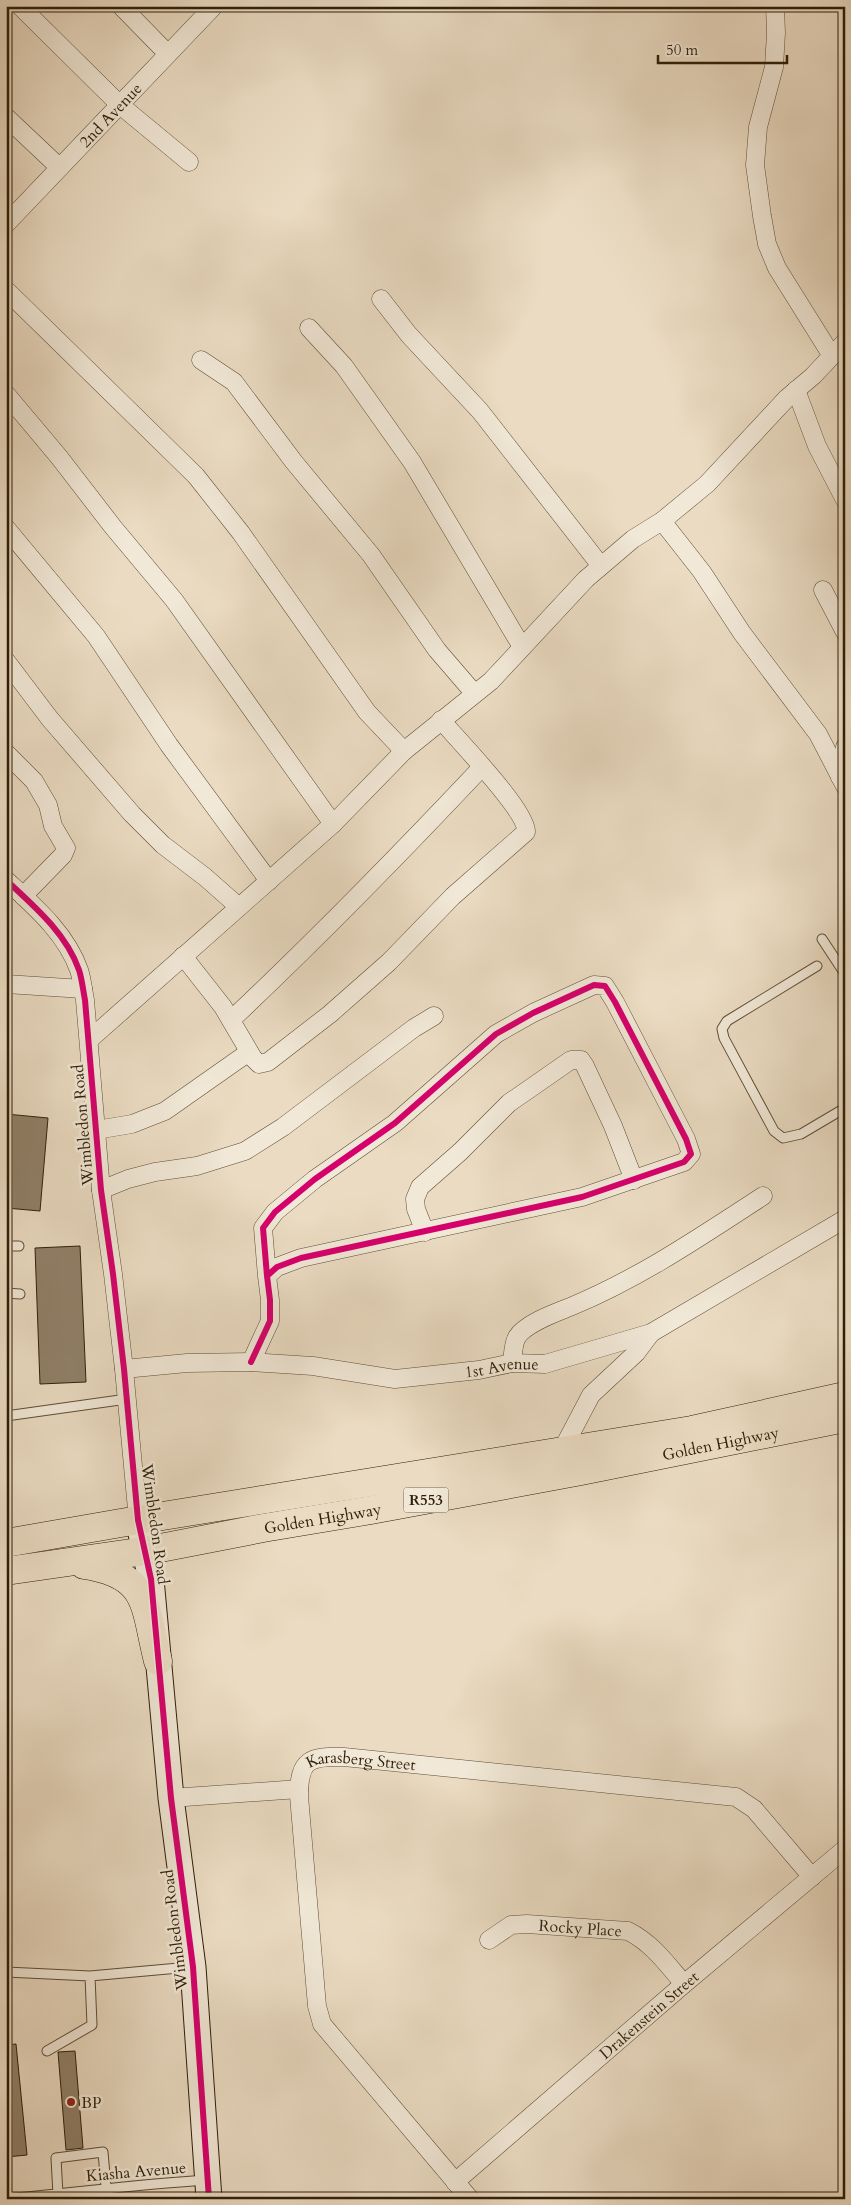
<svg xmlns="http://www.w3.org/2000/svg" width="851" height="2205" font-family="Cardo,serif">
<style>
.building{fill:#908069;stroke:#2f1e08}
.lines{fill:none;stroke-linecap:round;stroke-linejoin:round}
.lane-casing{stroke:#5e4d36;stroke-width:11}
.street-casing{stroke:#5e4d36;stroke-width:19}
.secondary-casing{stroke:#2f1e08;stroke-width:27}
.primary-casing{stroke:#2f1e08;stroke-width:29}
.lane{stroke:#f1e8d7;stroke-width:9}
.street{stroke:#f1e8d7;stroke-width:18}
.secondary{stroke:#f1e8d7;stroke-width:25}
.primary{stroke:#eadbc2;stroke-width:28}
.cycleway-casing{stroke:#f1e8d7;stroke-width:9}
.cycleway{stroke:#d6006c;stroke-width:6}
.poi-dot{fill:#8f2418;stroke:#f1e8d7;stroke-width:2}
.labels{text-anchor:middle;stroke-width:5;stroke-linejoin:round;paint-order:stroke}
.shield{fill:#f1e8d7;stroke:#695b46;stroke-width:1}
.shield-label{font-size:15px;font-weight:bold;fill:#2f1e08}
.street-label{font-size:16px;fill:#2f1e08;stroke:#f1e8d7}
.poi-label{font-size:16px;fill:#2f1e08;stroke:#f1e8d7;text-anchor:start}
</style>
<rect width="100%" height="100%" fill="#eadbc2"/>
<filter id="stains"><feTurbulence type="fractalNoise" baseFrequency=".004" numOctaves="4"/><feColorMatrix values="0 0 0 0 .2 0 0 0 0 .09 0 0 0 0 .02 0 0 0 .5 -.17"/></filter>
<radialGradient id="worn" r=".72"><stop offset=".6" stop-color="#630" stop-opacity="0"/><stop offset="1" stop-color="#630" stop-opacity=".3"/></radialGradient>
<path class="building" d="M6,1114l42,4 -8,93 -34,-3z
M80,1246l6,136 -46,2 -5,-136z
M16,2044l11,111 -21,2v-112z
M75,2051l8,97 -17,2 -8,-98z"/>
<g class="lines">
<defs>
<path id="lane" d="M822,939l23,35
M817,966l-90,55 -5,8 2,9 50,93 9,7 18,-4 44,-26
M6,1246h13
M6,1293l14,1
M6,1416l121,-17
M6,1972l84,4 100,-9
M47,2051l45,-26 -2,-49
M58,2195l-2,-37 47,-6 3,35
M7,2199c67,-6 133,-15 200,-19"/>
<g id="street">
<path d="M20,6l100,99 69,57"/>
<path d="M121,6l47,48"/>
<path d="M775,6l1,27 -2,34 -16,60 -3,38 7,51 5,28 10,24 55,88"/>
<path d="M6,117l53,50"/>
<path id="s1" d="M6,224l208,-218"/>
<path d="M6,290l190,186 45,57 126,179 37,39"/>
<path d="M381,299l28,36 71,76 121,155"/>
<path d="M309,328l35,38 68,96 110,185"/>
<path d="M201,360l33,22 60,80 77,93 66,95 37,43"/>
<path d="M796,390l21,56 28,54"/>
<path d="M6,394l53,63 54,70 61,73 159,224"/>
<path d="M662,521l40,51 40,61 76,101 27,52"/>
<path d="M6,528l90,108 73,109 100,136"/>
<path d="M823,590l22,42"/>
<path d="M6,661l44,58 82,95 31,31 42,32 34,30"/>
<path d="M6,753l28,28 14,24 5,21 13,22 -3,7 -40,41"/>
<path d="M840,777l5,-30"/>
<path d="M6,880c28,26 60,53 73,90 3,9 4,20 6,30l16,190 12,84 11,95 14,151"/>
<path d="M183,956l40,51 30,51 6,6 9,-2 62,-48 59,-52 64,-66 73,-64c2,-20 -69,-93 -85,-112"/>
<path d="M6,984l77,5"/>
<path d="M231,1020c87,-82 169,-166 251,-253"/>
<path d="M89,1040l244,-216 71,-73 87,-70 95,-102 47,-40 29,-18 45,-37 80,-86 26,-22 32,-34"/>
<path d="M96,1130l36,-6 33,-13 84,-59"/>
<path d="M101,1190l27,-11 27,-7 42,-6 48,-15 38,-24 131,-99 20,-12"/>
<path d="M425,1232l-9,-23 -1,-10 5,-12 40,-35 49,-49 62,-43h10l4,6 28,60 21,54"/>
<path d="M251,1362l19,-41v-21l-3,-24 10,-9 24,-9 281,-61 102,-35 7,-8 -5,-15 -71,-137 -10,-16 -11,-1 -61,28 -37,21 -101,89 -80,56 -40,33 -12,16 4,48"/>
<path d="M512,1363c1,-8 1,-19 5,-26 9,-14 38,-24 53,-30 70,-29 130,-70 193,-111"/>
<path id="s2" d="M124,1369l63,-6 64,-1 62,4 82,13 84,-9 33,-7 33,1 106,-31 194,-114"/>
<path d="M561,1452l30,-57 45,-42 15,-20"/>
<path d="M171,1798l128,-9"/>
<path id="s3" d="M489,1940l22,-15 16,-1 101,7c24,12 39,33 56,53"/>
<path id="s4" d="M455,2182l229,-198 161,-135"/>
<path id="s5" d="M470,2199l-148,-175 -5,-18 -18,-210c0,-37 11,-40 45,-39l392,40 18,12 58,68"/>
</g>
<path id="secondary" d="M138,1520l13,59 20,219 22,169 16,232"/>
<g id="primary">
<path d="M6,1543l132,-23 554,-90 153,-34"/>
<path d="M84,1565c67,10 60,42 74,96"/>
<path id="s6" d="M6,1571l139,-20 118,-23 108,-18 210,-39 264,-53"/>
</g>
</defs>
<use href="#lane" class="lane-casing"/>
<use href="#street" class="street-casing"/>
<use href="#secondary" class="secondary-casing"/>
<use href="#primary" class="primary-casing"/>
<use href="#lane" class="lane"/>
<use href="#street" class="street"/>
<use href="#secondary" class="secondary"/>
<use href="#primary" class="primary"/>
<defs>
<path id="cycleway" d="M6,880c28,26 60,53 73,90 3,9 4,20 6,30l16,190 12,84 11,95 14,151 13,59 20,219 22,169 16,232
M251,1362l19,-41v-21l-3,-24 10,-9 24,-9 281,-61 102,-35 7,-8 -5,-15 -71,-137 -10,-16 -11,-1 -61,28 -37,21 -101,89 -80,56 -40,33 -12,16 4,48"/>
</defs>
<use href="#cycleway" class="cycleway-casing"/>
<use href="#cycleway" class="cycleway"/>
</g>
<circle class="poi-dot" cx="71" cy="2102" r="5"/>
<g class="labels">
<rect class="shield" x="403.5" y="1487.5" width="45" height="25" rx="4"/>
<g class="shield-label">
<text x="426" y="1505">R553</text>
</g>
<g class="street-label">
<text dy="6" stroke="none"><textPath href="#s1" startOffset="151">2nd Avenue</textPath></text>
<text transform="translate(82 1125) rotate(-95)" y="6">Wimbledon Road</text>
<text dy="6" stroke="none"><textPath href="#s2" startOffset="380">1st Avenue</textPath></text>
<text dy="6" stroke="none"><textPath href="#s6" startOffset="726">Golden Highway</textPath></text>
<text dy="6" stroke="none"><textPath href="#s6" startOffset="321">Golden Highway</textPath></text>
<text transform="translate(156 1524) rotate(82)" y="6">Wimbledon Road</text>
<text dy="6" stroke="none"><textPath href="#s5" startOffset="548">Karasberg Street</textPath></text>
<text dy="6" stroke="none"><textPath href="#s3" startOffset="96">Rocky Place</textPath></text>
<text transform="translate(174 1930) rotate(-97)" y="6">Wimbledon Road</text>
<text dy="6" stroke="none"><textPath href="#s4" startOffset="256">Drakenstein Street</textPath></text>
<text transform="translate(136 2171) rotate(-5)" y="6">Kiasha Avenue</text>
</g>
<g class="poi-label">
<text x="81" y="2108">BP</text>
</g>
</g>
<rect width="851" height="2205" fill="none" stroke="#eadbc2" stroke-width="25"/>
<rect x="8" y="8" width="836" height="2190" fill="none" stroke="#2f1e08" stroke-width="2.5"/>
<rect x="12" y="12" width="826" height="2180" fill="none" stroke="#2f1e08"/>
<path d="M658 55v8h129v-8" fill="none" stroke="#2f1e08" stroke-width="2.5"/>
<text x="666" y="55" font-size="15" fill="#2f1e08" stroke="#f1e8d7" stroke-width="4" paint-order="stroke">50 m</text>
<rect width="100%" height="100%" filter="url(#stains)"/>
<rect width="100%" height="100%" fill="url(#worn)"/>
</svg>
